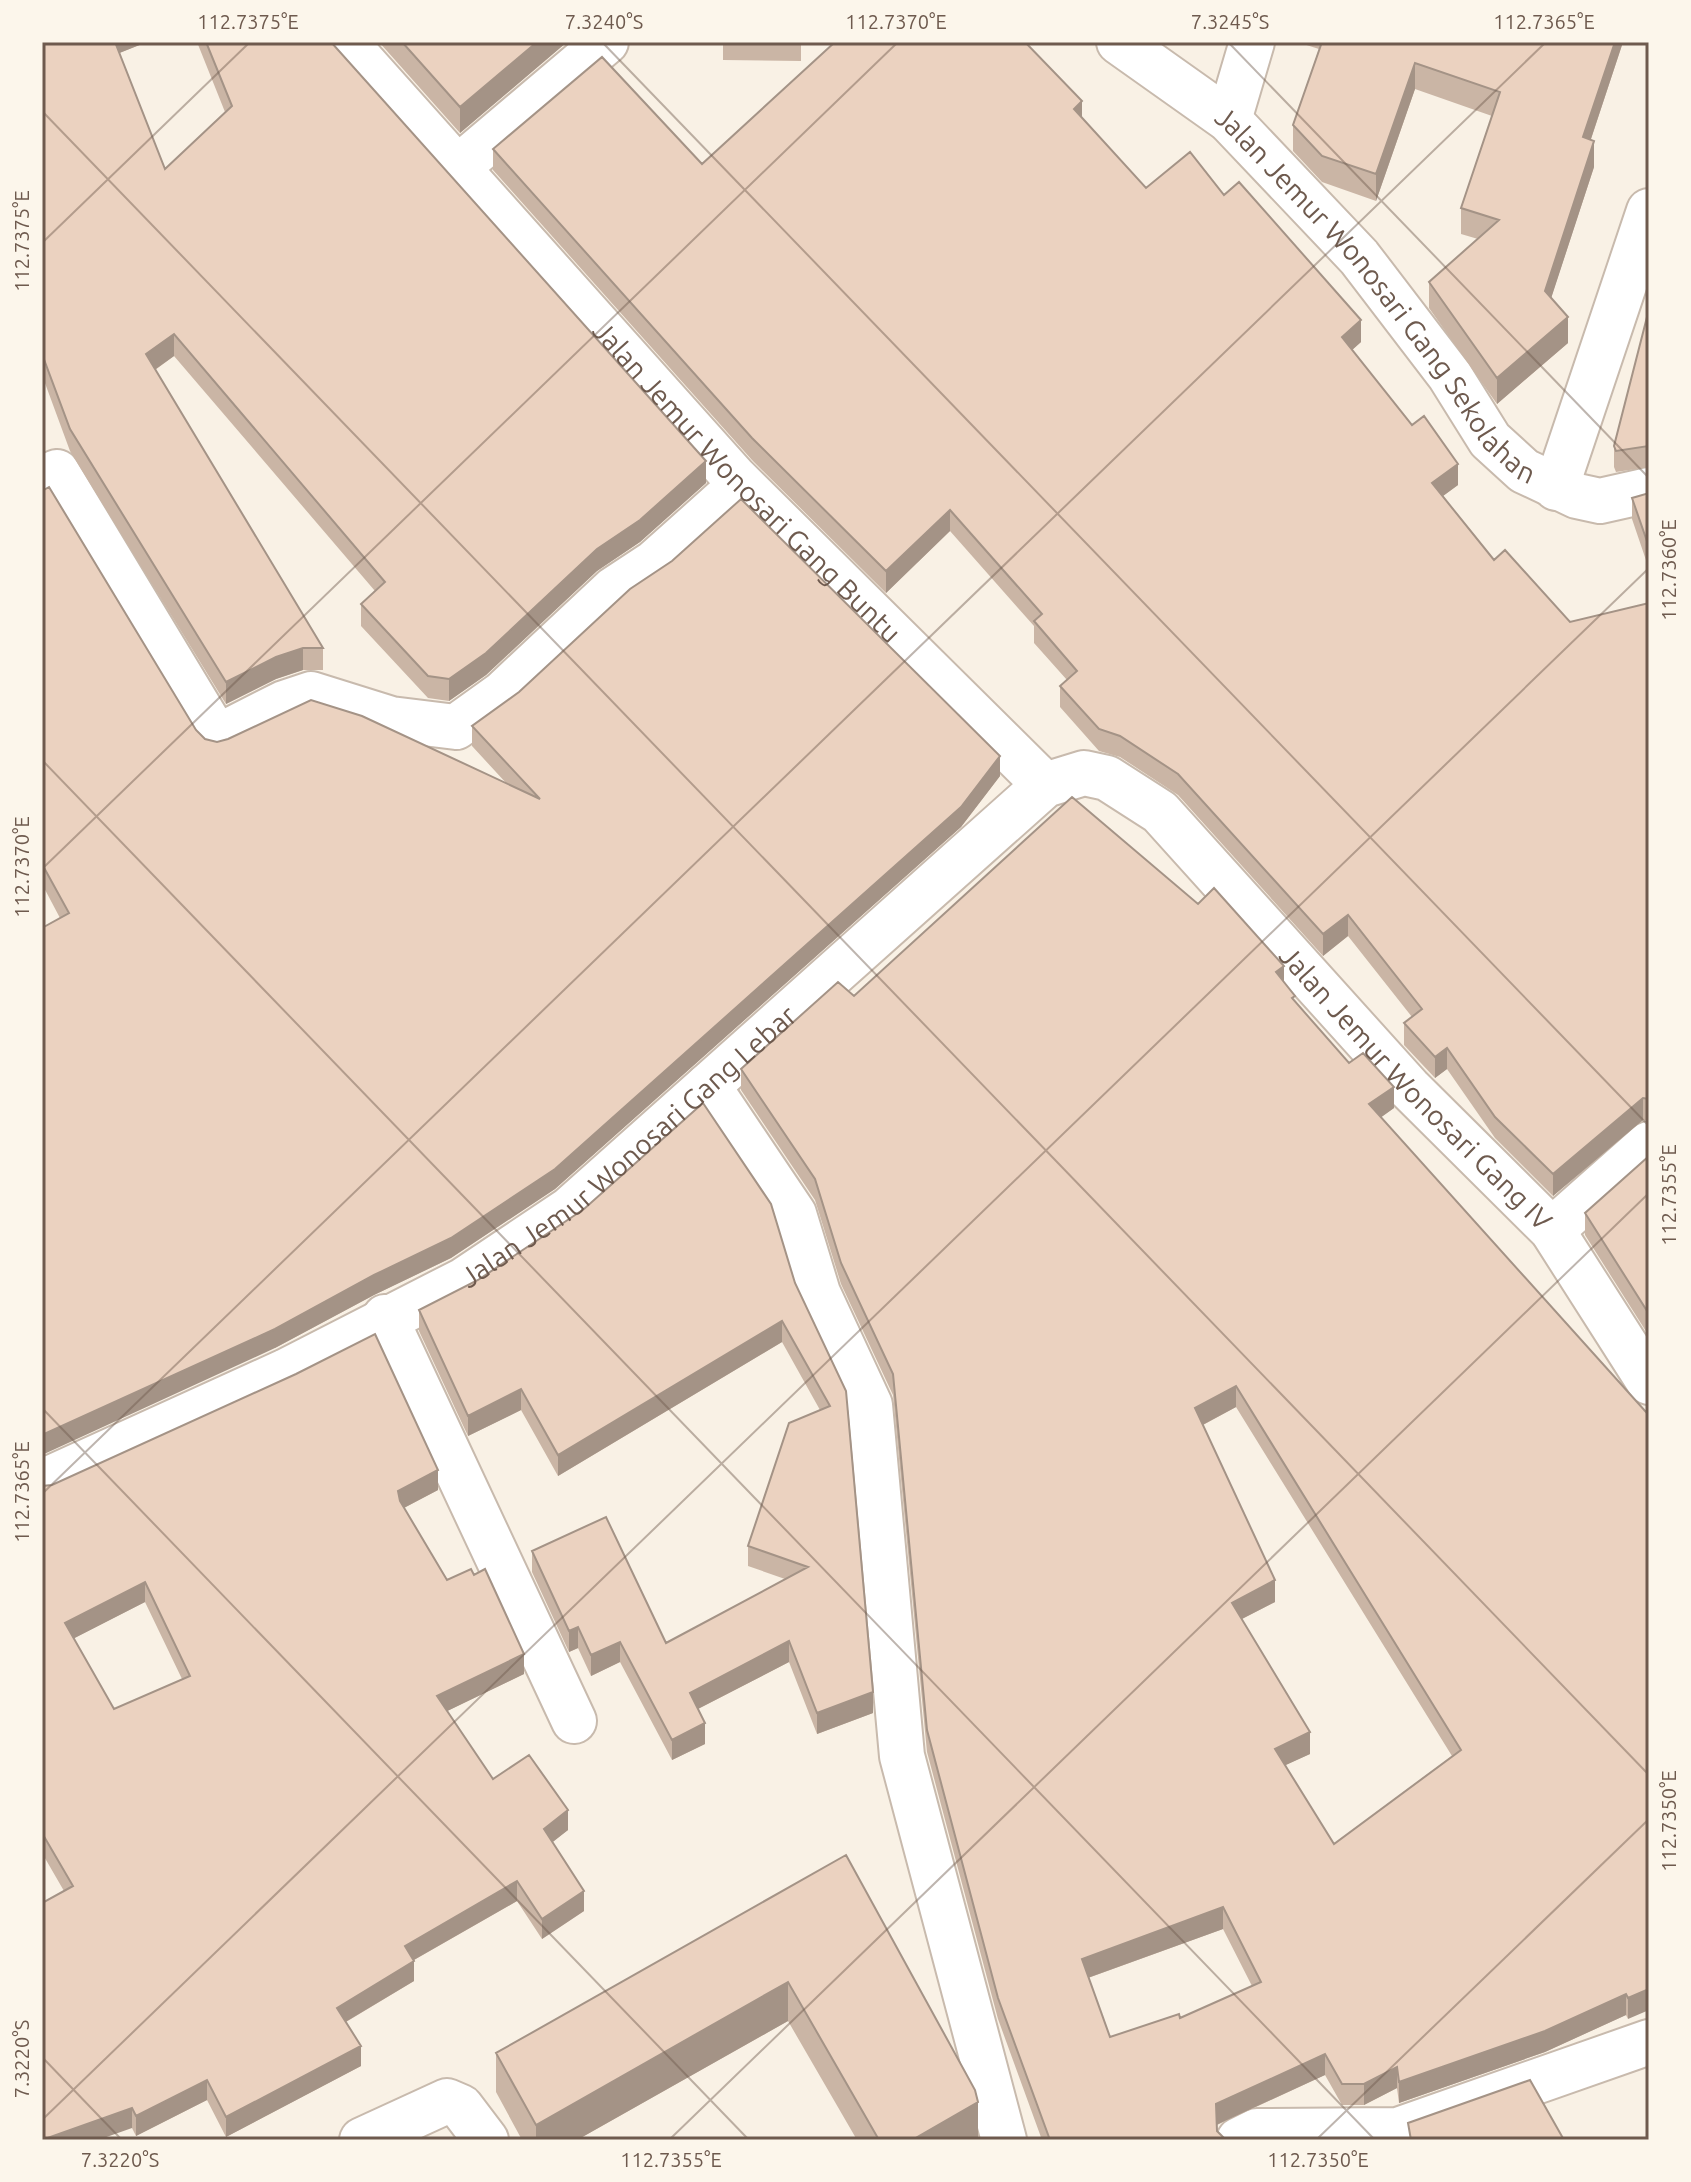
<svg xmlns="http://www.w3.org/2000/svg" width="1691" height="2182" font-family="Ubuntu,sans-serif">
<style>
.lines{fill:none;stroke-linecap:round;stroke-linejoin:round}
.street-casing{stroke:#c8baad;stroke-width:48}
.street{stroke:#fff;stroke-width:44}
.wall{fill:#cab5a5;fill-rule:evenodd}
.shaded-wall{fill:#a49386}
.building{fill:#ebd2c0;stroke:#a49386;stroke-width:2;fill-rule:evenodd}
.ticks{fill:none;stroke:#6e5a4e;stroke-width:2;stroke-opacity:0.45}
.labels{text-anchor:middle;stroke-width:8;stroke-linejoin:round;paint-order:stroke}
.street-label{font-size:28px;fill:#6e5a4e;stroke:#fcf6eb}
.neatline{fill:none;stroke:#6e5a4e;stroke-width:3}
.ticks-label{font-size:20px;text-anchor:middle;fill:#6e5a4e}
</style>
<rect width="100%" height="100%" fill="#f9f1e5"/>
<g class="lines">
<defs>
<g id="street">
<path id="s1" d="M345,42l389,435 311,308"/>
<path id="s2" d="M1119,42l110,78 130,137 91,119 40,64 34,31 53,25 23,5 49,-11"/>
<path d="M1229,120l23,-78"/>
<path d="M456,169l150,-127"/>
<path d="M42,479l15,-7 160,265 67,-34 27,-9 80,25 65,8 46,-33 112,-105 41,-27 86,-77"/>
<path d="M1556,488l93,-277"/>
<path d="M708,1086l86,128 24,79 52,112 32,351 102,384"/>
<path d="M1552,1230l97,-86"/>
<path d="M385,1317l189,404"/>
<path id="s3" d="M42,1482l244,-111 178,-91 106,-71 475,-424 39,-12 23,5 53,34 249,276 143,142 97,152"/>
<path d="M362,2140l85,-39 14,6 25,33"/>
<path d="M1239,2140l18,-9 141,-1 251,-88"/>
</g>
</defs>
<use href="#street" class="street-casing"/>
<use href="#street" class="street"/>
</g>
<path class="wall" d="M42,42h105l-28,11 46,116 60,-57 -28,-70h134l375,441 -66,59 -43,29 -111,104 -37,26 -21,-3 -67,-72v-22l14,-13 -201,-235 -19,14 168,278v22h-20l-27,9 -50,25 -156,-253 -28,-76z
M379,42h188l-107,91z
M723,42h78v19l-78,-1z
M1297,42h326l-32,97 3,28 -43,131 17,45 -71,61 -68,-96v-26l49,-43 -17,-5v-26l31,-92 -77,-27 -39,112 -54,-19 -29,-31v-26l26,-76z
M1082,119l64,69 78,7 137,147 -9,8 106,135 -15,11 51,64 76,62 79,-19v517h-6l-90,76 -58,-58 -48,-69 -12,9 -31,-33v-22l8,-6 -64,-81 -25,20 -145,-161 -58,-38 -21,-6 -39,-44v-21l7,-6 -33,-37v-17l-84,-95 -64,62 -134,-133 -259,-290v-21l209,15z
M1649,317v150l-33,5 -2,-5v-21z
M42,491l154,239 9,9 12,3 290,42 -35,-38v-20l528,50 -39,51 -406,362 -104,69 -77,37 -99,53 -215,-430 -18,-34z
M1649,493v76l-17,-50v-21z
M1284,983l11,19 54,61 45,45 -13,9 265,295 -18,607 -2,-4 -81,37 -146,51 -2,-15 -33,17h-22l-17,-30 -108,50v6l9,9h-184l-44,-121 -71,-267 -34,-357 -52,-111 -26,-84 -74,-110v-21l113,-73zM1236,1407l216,349 -118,88 -49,-79 25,-11 -68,-135 33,-17 -72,-177zM1223,1929l29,57 -72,32 -70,19 -22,-59z
M1649,1156v180l-64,-101v-22z
M795,1283l51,108 27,322 -56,21 -28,-72 -91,47 7,35 -33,16 -52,-98 -29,14 -13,-28 -9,4 -37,-80v-21l134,92 119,-64 -37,-13v-20l72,-136 -38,-68 -224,134 -37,-66 -53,26 -49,-105v-21z
M42,1486l396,4 -34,18 43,72 77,94 -77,37 46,68 75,51 -16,12 32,69 -42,28 -25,-38 -103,59v21l-68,41 15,44 -135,71 -19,-37 -71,36 -4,-8 -68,-237 -22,-38zM145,1602l37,77 -68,30 -40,-71z
M846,1855l132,285h-121l-69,-119 -211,119h-55l-26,-48v-39z"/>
<path class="shaded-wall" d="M112,42h35l-35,14z
M537,42h30l-107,91v-26z
M1615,42h8l-40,121v-26z
M1415,63v26l-39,112v-27z
M1082,101v21l-8,-13z
M1594,141v26l-49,150v-26z
M1568,317v26l-71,61v-26z
M1361,320v22l-19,17v-22z
M174,334v22l-28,20v-22z
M706,461v22l-66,59 -43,29 -111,104 -37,26v-22l148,-130z
M1458,464v21l-26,19v-21z
M950,510v21l-64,62v-22z
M303,648v22l-27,9 -50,25v-22l50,-25z
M1000,756v20l-39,51 -406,362 -104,69 -77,37 -99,53 -233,107v-20z
M1348,915v21l-25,20v-22z
M1284,966v21l-8,-15z
M1447,1048v21l-12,9v-21z
M1394,1087v21l-25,18v-22z
M1643,1098v22l-90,76v-22z
M782,1321v21l-224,134v-21z
M1236,1386v21l-41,22v-21z
M521,1389v21l-53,26v-20z
M438,1470v20l-40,21v-20z
M1275,1580v22l-43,22v-21z
M145,1582v20l-80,41v-20z
M578,1627v21l-9,4v-21z
M789,1641v21l-99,51v-20z
M620,1642v20l-29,14v-21z
M524,1654v20l-87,42v-20z
M873,1692v21l-56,21v-21z
M705,1723v21l-33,16v-20z
M1310,1732v22l-35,16v-21z
M568,1810v20l-24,19v-20z
M517,1881v20l-112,64v-19z
M584,1891v20l-42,28v-20z
M1223,1907v22l-141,51v-21z
M414,1961v20l-77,46v-19z
M788,1982v39l-211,119h-41v-15z
M1649,1989v21l-21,9v-21z
M1626,1994v21l-81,37 -146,51v-21z
M361,2046v20l-135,71v-20z
M1325,2054v21l-109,50v-21z
M1397,2067v21l-33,17v-21z
M207,2080v20l-71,36v-20z
M978,2102v38h-66z
M132,2108v20l-34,12h-56z"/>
<path class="building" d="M42,42h73l50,127 67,-63 -26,-64h125l375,419 -66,59 -43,29 -111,104 -37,26 -21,-3 -67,-72 24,-22 -211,-248 -28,20 177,294h-20l-27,9 -50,25 -156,-253 -28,-75z
M402,42h135l-77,65z
M835,42h190l57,59 -8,8 72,79 44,-36 34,43 15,-13 122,138 -19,17 70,88 12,-9 34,48 -26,19 62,77 11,-10 65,72 79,-19v496l-6,-1 -90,76 -58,-57 -48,-69 -12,9 -31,-34 18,-14 -74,-94 -25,19 -145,-160 -58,-38 -21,-7 -39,-43 17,-15 -43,-50 8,-7 -92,-104 -64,61 -134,-133 -259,-289 109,-92 100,107z
M1322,42h293l-32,95 11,4 -49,150 23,26 -71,61 -68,-96 70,-62 -38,-12 39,-116 -85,-29 -39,111 -54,-18 -29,-31z
M1647,317h2v129l-33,5 -2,-5z
M49,487l147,243 9,9 12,3 11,-3 83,-39 51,16 178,83 -68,-73 47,-34 111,-103 42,-28 69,-62 259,257 -39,51 -406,362 -104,69 -77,37 -99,54 -233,106v-507l27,-15 -27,-49v-373z
M1649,493v54l-17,-49z
M1072,797l126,107 16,-16 70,78 -8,6 19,24 -3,2 57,65 14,-10 31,34 -25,17 277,308 3,-3v580l-21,9 -2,-4 -81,37 -146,51 -2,-15 -33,17h-22l-17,-30 -109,50 1,27 9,9h-176l-52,-142 -71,-268 -34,-356 -52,-111 -26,-84 -74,-110 97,-87 16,14zM1236,1386l225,364 -127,94 -59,-95 35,-17 -78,-129 43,-23 -80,-172zM1223,1907l38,75 -81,36 -1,-4 -69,23 -28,-78z
M703,1103l68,101 24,79 51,108 27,301 -56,21 -28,-72 -99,52 15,30 -33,17 -52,-98 -29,13 -13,-28 -9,4 -37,-80 74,-34 60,126 142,-76 -60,-21 41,-123 41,-17 -48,-85 -224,134 -37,-66 -53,27 -49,-106 59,-30 106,-71z
M1649,1156v158l-64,-101z
M375,1334l63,136 -40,21 2,10 47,79 24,-11 3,6 11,-6 39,85 -87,42 56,83 36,-24 39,55 -24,19 40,62 -42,28 -25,-38 -112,65 9,15 -77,47 24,38 -135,71 -19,-37 -71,36 -4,-8 -90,32v-237l31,-17 -31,-53v-347l10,-1 244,-111zM145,1582l45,94 -76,33 -49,-86z
M846,1855l129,235 3,12 -66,38h-33l-91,-158 -252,143 -40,-72z
M1530,2080l34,60h-153l-3,-17z"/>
<path class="ticks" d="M602,42l1047,1084M1228,42l421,436M42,111l1607,1664M42,243l208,-201M42,760l1333,1380M42,869l856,-827M42,1408l707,732M42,1494l1504,-1452M42,2057l80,83M42,2120l1607,-1552M669,2140l980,-947M1316,2140l333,-321"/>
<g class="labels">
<g class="street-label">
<text dy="10" stroke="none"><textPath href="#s2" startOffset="364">Jalan Jemur Wonosari Gang Sekolahan</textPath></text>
<text dy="10" stroke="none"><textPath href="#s1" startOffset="596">Jalan Jemur Wonosari Gang Buntu</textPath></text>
<text dy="10" stroke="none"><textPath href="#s3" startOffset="1736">Jalan Jemur Wonosari Gang IV</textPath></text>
<text dy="10" stroke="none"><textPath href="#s3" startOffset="680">Jalan Jemur Wonosari Gang Lebar</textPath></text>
</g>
</g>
<rect width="1691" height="2182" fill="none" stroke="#fcf6eb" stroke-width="88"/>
<rect x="44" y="44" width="1603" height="2094" class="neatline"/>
<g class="ticks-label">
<text x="248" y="29">112.7375°E</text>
<text x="604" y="29">7.3240°S</text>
<text x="896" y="29">112.7370°E</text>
<text x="1230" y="29">7.3245°S</text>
<text x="1544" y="29">112.7365°E</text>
<text transform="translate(22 241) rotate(-90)" y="7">112.7375°E</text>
<text transform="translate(1669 570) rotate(-90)" y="7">112.7360°E</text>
<text transform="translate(22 867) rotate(-90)" y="7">112.7370°E</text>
<text transform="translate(1669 1195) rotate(-90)" y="7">112.7355°E</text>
<text transform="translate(22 1492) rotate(-90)" y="7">112.7365°E</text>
<text transform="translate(1669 1821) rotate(-90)" y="7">112.7350°E</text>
<text transform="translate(22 2059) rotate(-90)" y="7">7.3220°S</text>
<text x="120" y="2167">7.3220°S</text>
<text x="671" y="2167">112.7355°E</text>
<text x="1318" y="2167">112.7350°E</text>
</g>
</svg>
